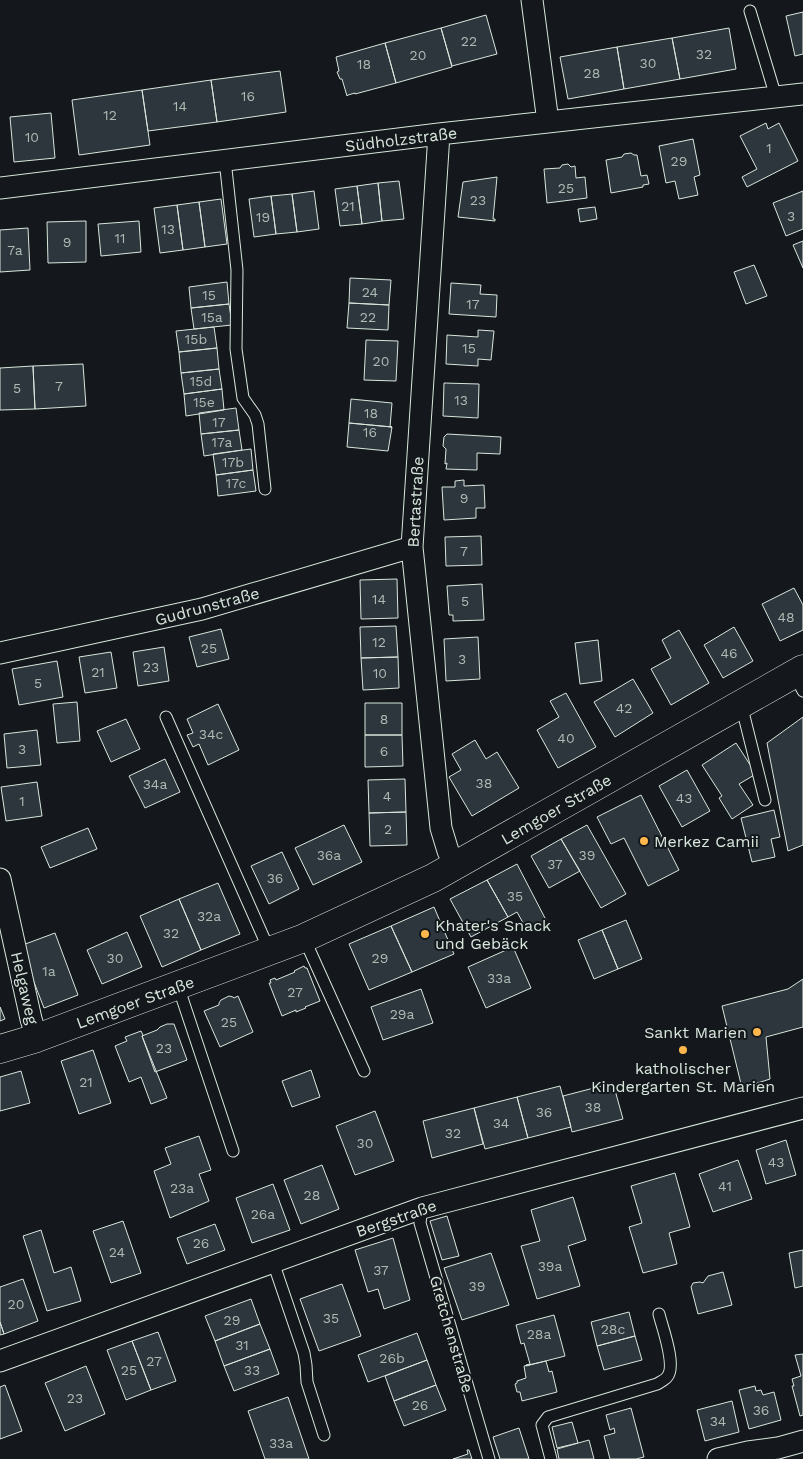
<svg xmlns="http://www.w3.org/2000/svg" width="803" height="1459" font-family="'Work Sans',sans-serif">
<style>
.building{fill:#2c363c;stroke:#d8e6dc}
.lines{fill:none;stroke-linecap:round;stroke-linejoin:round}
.lane-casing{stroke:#d8e6dc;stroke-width:13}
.street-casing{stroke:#d8e6dc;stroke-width:23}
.secondary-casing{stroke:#d8e6dc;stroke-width:29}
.lane{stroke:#14181c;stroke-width:11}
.street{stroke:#14181c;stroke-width:21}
.secondary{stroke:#14181c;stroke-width:28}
.poi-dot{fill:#ffb74d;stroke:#14181c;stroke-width:2}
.labels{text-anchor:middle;stroke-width:4;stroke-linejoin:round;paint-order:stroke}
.number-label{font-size:14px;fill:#adbab4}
.street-label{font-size:16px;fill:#d8e6dc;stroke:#14181c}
.poi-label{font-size:16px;fill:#d8e6dc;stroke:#14181c;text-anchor:start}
</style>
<rect width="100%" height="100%" fill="#14181c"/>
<path class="building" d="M803,12v42l-8,2 -9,-40z
M486,15l11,39 -45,12 -11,-38z
M441,28l11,39 -56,16 -11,-40z
M729,28l7,41 -56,10 -8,-41z
M672,38l8,41 -56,10 -7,-42z
M385,43l11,40 -41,11v-1l-7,2 -1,1 -5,-17h-2l-3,-7 2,-1 -3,-14z
M617,47l7,42 -56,10 -8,-42z
M280,71l6,41 -69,10 -6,-42z
M211,80l6,42 -69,9 -6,-41z
M142,90l8,55 -71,10 -7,-55z
M51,113l4,45 -41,4 -4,-45z
M766,123l2,6 11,-6 19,38 -51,26 -5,-10 15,-8 -17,-33z
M693,139l7,36 -6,2 4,18 -19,4 -4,-18 -9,2 -7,-37z
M631,153l3,2h3l4,21 6,-1 2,9 -6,1v2l-32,6 -5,-33 16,-3 2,-3z
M568,164l3,3 4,-1 1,12 9,-1 2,21 -40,5 -3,-34 16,-1 2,-3z
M497,177l-4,42h2v2l-37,-4 5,-35z
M399,181l5,38 -22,2 -4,-38z
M378,183l4,38 -20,3 -5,-38z
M357,186l5,38 -22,2 -5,-37z
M314,191l5,38 -22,3 -5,-38z
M803,191v38l-17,7 -13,-33z
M292,194l5,38 -21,2 -5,-38z
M271,196l5,38 -22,3 -5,-38z
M221,199l6,45 -22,3 -6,-45z
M199,202l6,45 -22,3 -6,-45z
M177,205l6,45 -23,3 -6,-45z
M595,207l2,12 -17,3 -2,-13z
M86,221v41l-38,1 -1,-41z
M139,221l2,31 -40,4 -3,-32z
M28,228l2,42 -30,2v-42z
M803,241v27l-10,-23z
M754,265l13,31 -21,8 -12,-32z
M350,278l41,2 -2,25 -40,-2z
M227,282l2,22 -38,4 -2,-21z
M451,283l30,2 -1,9 17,1 -1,22 -47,-3z
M349,303l40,2 -1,25 -41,-2z
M229,304l3,21 -38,4 -3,-21z
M214,327l3,21 -38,4 -3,-21z
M478,330l16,1 -3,29 -13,-1v7l-32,-2 1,-29 31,2z
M366,340l32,1 -2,40 -32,-1z
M217,348l2,21 -38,4 -2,-21z
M83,364l3,42 -51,3 -2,-43z
M33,366l2,43 -35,1v-42z
M219,369l3,20 -38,5 -3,-21z
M444,383l35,1 -1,34 -35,-2z
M222,389l2,21 -38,6 -2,-22z
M351,399l41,4 -2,24h2l-43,-4z
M236,408l3,22 -38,4 -2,-21z
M349,423l43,4 -4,24 -41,-4z
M239,430l3,20 -38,6 -3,-22z
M447,434l54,3 -1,17 -23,-1v17l-31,-1 1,-6 -2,1 1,-15 -3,-3 1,-9z
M251,449l2,21 -37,5 -3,-21z
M253,470l3,21 -38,5 -2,-21z
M464,480v6l20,-1 1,23h-9v10l-32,2 -2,-33h13v-6z
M481,536l1,29 -36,1 -1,-29z
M397,579l1,39 -37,1 -1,-39z
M482,584l2,36 -31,1v-6h-4l-2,-29z
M794,588l9,17v25l-23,11 -18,-37z
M396,626l2,31 -37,1 -1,-31z
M734,627l19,34 -30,17 -19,-33z
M221,629l8,30 -32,8 -8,-30z
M679,630l30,53 -38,22 -20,-36 20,-11 -9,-18z
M478,637l2,42 -34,2 -2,-42z
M598,640l4,41 -22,3 -5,-41z
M164,647l5,34 -31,5 -5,-34z
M111,652l6,36 -32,5 -6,-36z
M398,657l1,31 -36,2 -2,-32z
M57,661l6,36 -44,8 -7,-36z
M633,679l20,34 -38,24 -21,-35z
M566,693l30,54 -38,21 -21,-38 22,-13 -9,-16z
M77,702l3,39 -23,2 -4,-39z
M365,703h37v32h-37z
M218,704l21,46 -31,15 -9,-21 -6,3 -6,-12 6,-2 -6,-14z
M803,717v128l-15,6 -21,-108z
M126,719l14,30 -29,13 -14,-31z
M37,730l4,35 -34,3 -3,-34z
M365,735h37l1,31 -38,1z
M475,740l11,19 11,-7 22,36 -47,28 -23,-39 12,-7 -9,-16z
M736,743l20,31 -17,10 14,21 -21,14 -13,-21 3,-2 -20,-31z
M165,759l15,33 -35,16 -16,-32z
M687,770l23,41 -28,16 -23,-41z
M405,779l1,33 -37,1 -1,-33z
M37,782l5,34 -36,5 -5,-34z
M641,795l38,75 -31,16 -24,-48 -13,6 -14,-27z
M774,810l6,27 -9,2 4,18 -23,5 -11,-44z
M406,812l1,33 -37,1 -1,-33z
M344,825l18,37 -49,23 -18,-37z
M587,825l39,69 -25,14 -40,-69z
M88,828l9,21 -47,19 -9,-21z
M561,839l19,32 -31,17 -18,-32z
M282,852l17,37 -30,15 -18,-38z
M517,864l29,56 -19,10 -10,-18 -9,5 -21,-37z
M487,880l21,37 -37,20 -21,-38z
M218,883l22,51 -39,16 -22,-51z
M179,899l22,51 -39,17 -22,-51z
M434,907l20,47 -42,18 -21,-46z
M626,920l16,39 -24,10 -16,-39z
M391,926l21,46 -43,18 -20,-46z
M602,930l16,39 -24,10 -16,-39z
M127,932l15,35 -40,17 -15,-34z
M55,933l23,62 -34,13 -24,-62z
M513,947l18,41 -45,20 -18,-41z
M304,966l1,2h2l13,33 -15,6 1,1 -10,4v-2l-14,6 -13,-33h2l-1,-3 5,-2 1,2 19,-8 -1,-1z
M803,979v48l-37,10 4,42 -28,9 -20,-82 66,-17z
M421,989l12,34 -50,17 -12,-33z
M229,996l4,1 1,1 4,-2 15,36 -33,15 -16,-36 15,-6v-2l2,-3z
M0,1007l5,12 -5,2z
M167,1024h7l13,36 -32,12 -13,-36 15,-6 3,-3z
M141,1031l2,4 -1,1 25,62 -16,6 -10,-27 -12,5 -14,-36 12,-5 -2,-4z
M93,1050l18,53 -32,11 -18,-53z
M311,1070l9,27 -28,10 -10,-26z
M21,1071l9,32 -30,8v-34z
M613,1083l10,36 -51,13 -9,-36z
M560,1086l11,41 -43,11 -11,-41z
M517,1097l11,41 -43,11 -11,-41z
M474,1108l9,36 -51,14 -9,-37z
M375,1111l19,50 -39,14 -19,-49z
M199,1136l12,34 -12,4 10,27 -39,17 -16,-47 17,-7 -6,-16z
M786,1140l10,35 -30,9 -10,-34z
M738,1160l14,39 -39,13 -14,-38z
M322,1165l17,44 -38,15 -17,-44z
M675,1173l15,54 -21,6 8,31 -34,9 -14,-46 13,-4 -11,-37z
M273,1184l17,46 -38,13 -16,-45z
M573,1197l13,43 -18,6 12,40 -43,13 -16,-53 19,-5 -9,-31z
M447,1216l12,40 -17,4 -12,-39z
M123,1221l18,52 -30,10 -18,-52z
M215,1224l10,26 -38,14 -10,-26z
M41,1230l13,43 17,-6 10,34 -34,10 -24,-75z
M393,1238l17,62 -26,9 -6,-20 -10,3 -13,-42z
M803,1250v36l-8,2 -6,-35z
M491,1253l18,52 -47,15 -18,-52z
M723,1272l9,33 -34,9 -7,-27 2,-4 7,-1 3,1 5,-7z
M23,1279l15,42 -34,13 -4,-12v-35z
M342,1284l19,52 -42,15 -19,-52z
M251,1299l9,25 -45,17 -10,-25z
M629,1312l6,24 -38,10 -6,-24z
M554,1315l11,41 -39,10v-1l4,-1 -6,-21 -3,1 -5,-19z
M0,1322l4,12 -4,1z
M260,1324l10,25 -46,17 -9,-25z
M158,1332l18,49 -25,9 -19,-49z
M417,1333l10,27 -59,22 -10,-27z
M635,1336l7,24 -38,10 -7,-24z
M132,1341l19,49 -25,10 -19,-50z
M270,1349l9,25 -45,17 -10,-25z
M803,1354v61l-3,1 -8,-30h2l-2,-7 9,-3 -6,-21z
M427,1360l9,25 -42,16 -9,-25z
M546,1361l3,11 3,-1 5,21 -35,9 -2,-9h-3l-2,-8 2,-1v-2l9,-3 -2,-12z
M86,1366l19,48 -40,17 -20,-48z
M5,1385l17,46 -22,8v-52z
M436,1385l10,25 -42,16 -10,-25z
M755,1386l1,5 5,-1 2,5 11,-3 7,28 -32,9 -10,-39z
M288,1397l21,62h-44l-17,-48z
M732,1401l7,31 -34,9 -8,-31z
M631,1408l13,49 -8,2h-26l-6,-23 11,-3 -1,-5 -4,2 -4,-15z
M572,1422l6,21 -21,5 -5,-21z
M519,1428l10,31h-29l-7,-22z
M589,1440l5,19h-35l-2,-10z
M467,1450h2l3,9h-19l15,-5z"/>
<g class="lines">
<defs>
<path id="lane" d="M750,11l26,86
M225,160l12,110 -1,79 7,49 12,17 3,9 7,65
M794,674l9,17
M741,704l24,96
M166,717l104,235
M304,938l60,133
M178,986l55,165
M422,1208l-2,15 69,236
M273,1262l31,91 2,12 1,17 17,53
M551,1459l-9,-34 6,-8 109,-33c3,-2 8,-4 10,-7 10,-11 -5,-50 -8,-63"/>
<path id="street" d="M532,0l16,122
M439,134l-27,413 29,281 7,23 7,15
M0,188l439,-54 364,-40
M0,653l202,-44 210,-62
M0,879l31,140 6,19
M0,1361l422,-153 381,-100
M718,1459l30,-7 30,-4 25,-7"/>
<path id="secondary" d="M0,1049l37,-11 267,-100 129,-60 370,-209"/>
</defs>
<use href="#lane" class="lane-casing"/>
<use href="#street" class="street-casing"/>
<use href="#secondary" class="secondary-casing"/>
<use href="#lane" class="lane"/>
<use href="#street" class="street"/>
<use href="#secondary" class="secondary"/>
</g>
<g class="poi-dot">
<circle cx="644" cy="841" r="5"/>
<circle cx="425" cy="934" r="5"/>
<circle cx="757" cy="1032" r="5"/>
<circle cx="683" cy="1050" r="5"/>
</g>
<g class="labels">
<g class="number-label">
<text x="469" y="46">22</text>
<text x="704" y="59">32</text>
<text x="418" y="60">20</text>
<text x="648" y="68">30</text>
<text x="364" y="69">18</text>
<text x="592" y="78">28</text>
<text x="248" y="101">16</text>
<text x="180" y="111">14</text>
<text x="110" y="120">12</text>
<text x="32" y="142">10</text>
<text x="769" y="153">1</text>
<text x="679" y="166">29</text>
<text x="566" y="193">25</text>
<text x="478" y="205">23</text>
<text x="348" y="211">21</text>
<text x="791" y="221">3</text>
<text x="263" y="222">19</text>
<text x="168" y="234">13</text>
<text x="120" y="243">11</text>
<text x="67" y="247">9</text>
<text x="15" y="255">7a</text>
<text x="370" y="297">24</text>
<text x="209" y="300">15</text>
<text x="473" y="309">17</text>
<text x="212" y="322">15a</text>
<text x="368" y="322">22</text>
<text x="196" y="344">15b</text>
<text x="469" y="353">15</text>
<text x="381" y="366">20</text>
<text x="201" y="386">15d</text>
<text x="59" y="391">7</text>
<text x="17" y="393">5</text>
<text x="461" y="405">13</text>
<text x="204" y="407">15e</text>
<text x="371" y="418">18</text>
<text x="219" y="427">17</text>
<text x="370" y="437">16</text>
<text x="222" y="447">17a</text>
<text x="233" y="467">17b</text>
<text x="236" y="488">17c</text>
<text x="464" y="503">9</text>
<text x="464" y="556">7</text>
<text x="379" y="604">14</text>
<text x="465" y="606">5</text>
<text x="786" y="622">48</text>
<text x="379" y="647">12</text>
<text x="209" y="653">25</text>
<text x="729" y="658">46</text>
<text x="462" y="664">3</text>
<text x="151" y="672">23</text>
<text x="98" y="677">21</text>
<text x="380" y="678">10</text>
<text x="38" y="688">5</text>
<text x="624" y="713">42</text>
<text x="384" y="724">8</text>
<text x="211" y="739">34c</text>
<text x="566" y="743">40</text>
<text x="22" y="754">3</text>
<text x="384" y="756">6</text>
<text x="484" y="788">38</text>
<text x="155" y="789">34a</text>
<text x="387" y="801">4</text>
<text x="684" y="803">43</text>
<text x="22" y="806">1</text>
<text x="388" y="834">2</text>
<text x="329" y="860">36a</text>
<text x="587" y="860">39</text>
<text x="555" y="869">37</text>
<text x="275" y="883">36</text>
<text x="515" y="901">35</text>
<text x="209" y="921">32a</text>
<text x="171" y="938">32</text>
<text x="115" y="963">30</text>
<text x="380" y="963">29</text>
<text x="49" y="976">1a</text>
<text x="499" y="983">33a</text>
<text x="295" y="997">27</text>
<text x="402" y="1019">29a</text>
<text x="229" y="1027">25</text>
<text x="164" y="1053">23</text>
<text x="86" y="1087">21</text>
<text x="593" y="1112">38</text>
<text x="544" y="1117">36</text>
<text x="501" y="1128">34</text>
<text x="453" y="1138">32</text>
<text x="365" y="1148">30</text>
<text x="776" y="1167">43</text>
<text x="725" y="1191">41</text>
<text x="182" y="1193">23a</text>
<text x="312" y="1200">28</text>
<text x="263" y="1219">26a</text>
<text x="201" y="1248">26</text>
<text x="117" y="1257">24</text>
<text x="550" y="1271">39a</text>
<text x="381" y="1275">37</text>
<text x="477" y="1291">39</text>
<text x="16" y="1309">20</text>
<text x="331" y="1323">35</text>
<text x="232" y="1325">29</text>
<text x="613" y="1334">28c</text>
<text x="539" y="1339">28a</text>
<text x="242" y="1350">31</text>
<text x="392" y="1363">26b</text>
<text x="154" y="1366">27</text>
<text x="129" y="1375">25</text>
<text x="252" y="1375">33</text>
<text x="75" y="1403">23</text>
<text x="420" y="1410">26</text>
<text x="761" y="1415">36</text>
<text x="718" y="1426">34</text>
<text x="281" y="1448">33a</text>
</g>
<g class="street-label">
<text transform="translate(401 139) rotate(-7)" y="6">Südholzstraße</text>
<text transform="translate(415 502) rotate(-87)" y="6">Bertastraße</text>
<text transform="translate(207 606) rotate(-15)" y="6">Gudrunstraße</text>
<text transform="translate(556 809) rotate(-30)" y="6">Lemgoer Straße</text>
<text transform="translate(25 988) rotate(77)" y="6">Helgaweg</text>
<text transform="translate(135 1002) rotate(-20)" y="6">Lemgoer Straße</text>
<text transform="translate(396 1218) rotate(-19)" y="6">Bergstraße</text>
<text transform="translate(452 1334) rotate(74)" y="6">Gretchenstraße</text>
</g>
<g class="poi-label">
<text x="654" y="847">Merkez Camii</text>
<text x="435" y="931">Khater's Snack<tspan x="435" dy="18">und Gebäck</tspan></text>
<text x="747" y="1038" text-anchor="end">Sankt Marien</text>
<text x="683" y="1074" text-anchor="middle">katholischer<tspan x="683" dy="18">Kindergarten St. Marien</tspan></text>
</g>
</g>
</svg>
